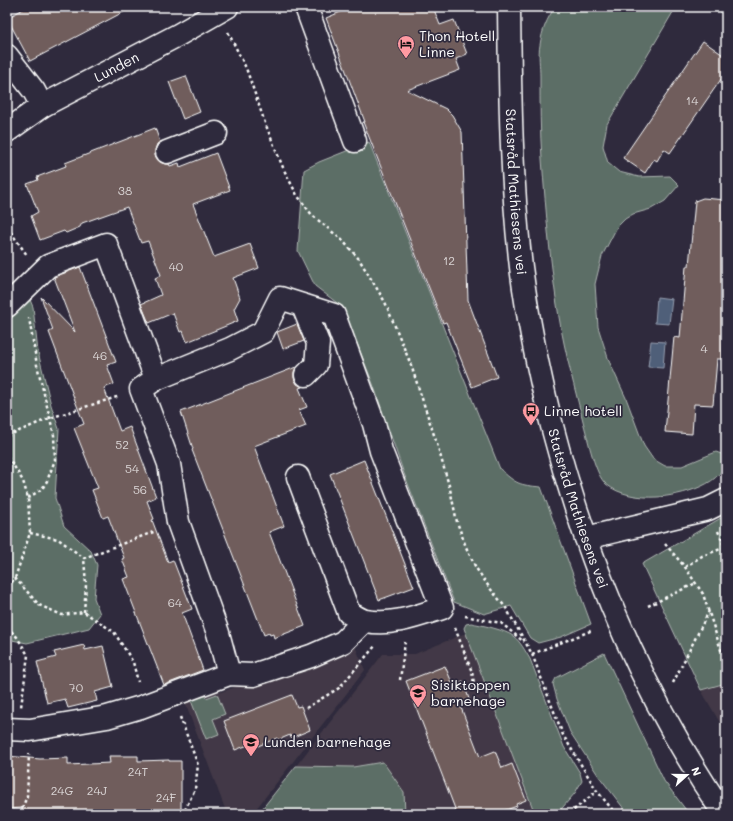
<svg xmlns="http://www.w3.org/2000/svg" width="733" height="821" font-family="Mali,sans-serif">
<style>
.built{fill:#423946}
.green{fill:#5c6e66;stroke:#aeb6b2}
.water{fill:#4f5e79;stroke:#959eaf}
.building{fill:#6f5d5c;stroke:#fff}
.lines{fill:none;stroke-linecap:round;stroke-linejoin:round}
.minor-casing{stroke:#fff;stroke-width:25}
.path{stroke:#fff;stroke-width:2.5;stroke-dasharray:3 3;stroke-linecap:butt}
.minor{stroke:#2f2a3d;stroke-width:22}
.labels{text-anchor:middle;stroke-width:3.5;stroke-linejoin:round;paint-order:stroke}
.number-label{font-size:12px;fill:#dbd6d6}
.poi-label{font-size:14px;fill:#fff;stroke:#2f2a3d;text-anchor:start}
.street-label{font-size:14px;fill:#fff;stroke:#2f2a3d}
</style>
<rect width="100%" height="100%" fill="#2f2a3d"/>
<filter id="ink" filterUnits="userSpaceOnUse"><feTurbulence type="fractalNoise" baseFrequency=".025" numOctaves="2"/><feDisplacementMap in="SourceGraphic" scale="8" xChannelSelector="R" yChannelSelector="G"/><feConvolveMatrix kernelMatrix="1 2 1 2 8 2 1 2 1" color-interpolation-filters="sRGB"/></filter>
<g filter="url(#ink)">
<path class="built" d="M466,633l69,181h-130l-1,-22 -21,-30 -30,5 -57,-1 87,-112h32z
M355,646l10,24 -113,144h-25l-43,-114 28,-11 9,3z
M726,683v50l-25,-43z"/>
<path class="green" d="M555,7h121l-69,117 -4,22 5,17 11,9 20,5 31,-1 9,9 -14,16 -14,8 -18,5 -8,5 -8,8 -15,29 -7,28 3,43 11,34 17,37 18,48 9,13 12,7h17l34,-14 8,3c7,29 -46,41 -67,42 -17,1 -38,-2 -51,-13 -11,-9 -18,-45 -22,-59 -9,-36 -19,-72 -25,-108 -9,-53 -13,-105 -17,-158 -2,-28 -2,-55 -2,-83 0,-10 -2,-21 0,-31 2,-15 7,-26 15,-38z
M369,142l131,327c16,15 19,16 41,18l50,137 -30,13 -23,6 -8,-5 -19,-32 -27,8 -30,-12 -51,-131 -30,-87 -26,-66 -6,-12 -26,-20 -17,-35 6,-81 15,-8z
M28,295l5,12 5,45 13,53 8,24 -4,69 9,28 27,25 6,14 -3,33 6,16 -11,14 -62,15 -20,-4v-322z
M726,515v168l-25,7 -59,-126z
M471,623c11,2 34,7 42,13 8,6 12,15 17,23l34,88 16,26 2,8 -7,12 -18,21h-22l-70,-183 -1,-3 2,-4z
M604,653l60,128 25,33h-61l-30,-39 -28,-43 -13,-33 -4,-15 3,-6z
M203,693l3,5 11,-4 8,20 -12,5 6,15 -13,5 -16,-41z
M383,762l21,30 1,22h-147l38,-48 57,1z"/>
<path class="water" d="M657,297l15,2 -3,25 -14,-1z
M651,341l14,1 -2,26 -15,-1z"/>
<path class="building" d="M27,7h106l-103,54 -23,-43z
M342,7h91l7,18 14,-5 13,34 -11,5 4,11 -53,20 39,19 6,6 10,17 6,168 29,77 -25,10 -26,-65 -3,1 -80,-201h2l-39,-104 17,-7z
M703,41l23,16v15l-56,81 -6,-4 -7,12 -3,-2 -9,14 -22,-15z
M186,76l14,36 -17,7 -14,-37z
M155,128l5,14 -3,2 -2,6v6l5,6 5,2h4l1,2 9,-3 1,4 36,-14 14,37 -37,14 21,53 36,-13 9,24 -26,10 7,20 -6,11 4,12 -51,21 -4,-11 -3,1 -7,-19 -24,10 -8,-19 20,-9 -6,-17 6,-3 -13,-34 -7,2 -14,-36 -45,16 -2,4 -14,6 -2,-2 -24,9 -9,-24 7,-4 -11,-28 11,-4 -1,-3 29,-11 -1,-3z
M703,198l23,2v112l-4,47h-5l-4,46 -19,-1 -2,30 -27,-2 9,-95 6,1 6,-72h3l6,-65z
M80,267l36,95 -9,3 7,19 -10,4 16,43 10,-4 26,70 -9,4 7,18 -2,1 16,42 5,-2 19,49 -10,4 21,57 -39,15 -41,-106 6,-2 -7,-18 2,-1 -16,-42 -5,2 -11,-28 6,-2 -24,-60 10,-4 -35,-92 4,-2 -12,-33 34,35 -21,-55z
M297,324l7,17 -21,8 -6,-17z
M296,367l-2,5v6l3,6 5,3 -3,1 8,19 -8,3 7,16 -52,20 30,80 -15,6 36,94 -31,12 -1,-4 -3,1 -1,-2 -5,2 -72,-185 1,-1 -12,-37z
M364,460l50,127 -35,13 -49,-126z
M84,645l1,5 18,-4 10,41 -18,5 2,9 -29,7 -3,-9 -18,4 -10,-41 19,-5 -2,-5z
M445,666l8,19 10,-4 7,21 -10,3 20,52 15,-6 7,17 10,-4 14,36 -10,4 1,2 -22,8h-38l-51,-133z
M292,695l5,12 4,-1 9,24 -19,8 -1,-3 -12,5 -1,-2 -19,8 -2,-4 -21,8 -11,-29z
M7,756l33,3 28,-1v7l42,-2 -1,-7h29v5l31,-1v1h12v53h-159v-6l-15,1z"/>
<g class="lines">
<defs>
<g id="minor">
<path d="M306,7l49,134"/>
<path id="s1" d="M509,7c1,87 2,174 12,260 7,54 18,107 31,159 36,139 91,270 172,388"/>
<path d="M7,56l27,35 8,15"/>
<path id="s2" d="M7,131l35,-25 136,-71 49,-28"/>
<path d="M167,152l49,-19"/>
<path d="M7,306l41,-40 58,-22 50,135 -15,10 28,75 9,58 40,111 11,41"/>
<path d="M303,306l15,37 -2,22 -10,10"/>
<path d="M156,379l74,-30 33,-17 17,-34 54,17 40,109 7,27 61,157c-25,8 -50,18 -76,13 -6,-1 -12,-6 -17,-8l-51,-136"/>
<path d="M586,538l122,-29 18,-9"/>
<path d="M7,729l23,1 77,-13 34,-10 88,-33 24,1 58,-19 32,-14 21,-21"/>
</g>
</defs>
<use href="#minor" class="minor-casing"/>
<path class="path" d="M228,32l18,36 19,55 19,47 13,25 15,20 30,25 17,19 26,43 26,63 26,79 13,45 7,33 9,25 10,21 13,19 17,21 26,46 31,81 34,56 19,23
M7,227l20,28
M7,436l43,-18 70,-22
M7,457l5,6 11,18 5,17 2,35 -15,45 -8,11
M28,498l14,-9 5,-8 8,-21 -1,-25 -17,-70 -8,-47
M718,531l7,17
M30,533l28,6 26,19 72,-27
M665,544l20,23 18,27 19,59 4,5
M685,567l17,-11 24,-9
M15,578l24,27 23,10 22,-3 30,20 19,30 5,20
M648,606l48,-23
M84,612l2,-27 -2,-27
M465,616l36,7 23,19
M7,627l10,10 11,18 -7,52
M455,628l17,44 2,11 -5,7
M532,654l61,-24
M400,680l5,-38
M673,683l36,-72
M306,708l33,-20 37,-43
M180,717l18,48 -3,24 -12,25
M20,814l7,-18 2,-42
M569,814l28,-23"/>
<use href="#minor" class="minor"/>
</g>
</g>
<defs>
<symbol id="hotel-pin" viewBox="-11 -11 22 30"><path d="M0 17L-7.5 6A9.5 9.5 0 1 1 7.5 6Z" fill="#ff9aa2" stroke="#2f2a3d"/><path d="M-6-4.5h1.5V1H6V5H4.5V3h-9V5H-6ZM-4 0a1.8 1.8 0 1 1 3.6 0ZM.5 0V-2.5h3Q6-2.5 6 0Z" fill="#111"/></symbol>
<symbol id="bus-pin" viewBox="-11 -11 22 30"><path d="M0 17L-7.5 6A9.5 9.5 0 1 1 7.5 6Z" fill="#ff9aa2" stroke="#2f2a3d"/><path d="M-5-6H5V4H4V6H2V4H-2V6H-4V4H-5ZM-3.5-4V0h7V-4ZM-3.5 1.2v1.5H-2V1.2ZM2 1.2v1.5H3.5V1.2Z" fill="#111"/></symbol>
<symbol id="school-pin" viewBox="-11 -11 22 30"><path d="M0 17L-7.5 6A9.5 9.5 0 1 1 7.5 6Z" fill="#ff9aa2" stroke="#2f2a3d"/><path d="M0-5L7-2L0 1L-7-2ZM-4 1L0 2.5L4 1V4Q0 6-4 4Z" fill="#111"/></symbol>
</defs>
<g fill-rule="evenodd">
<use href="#hotel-pin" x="396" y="34" width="20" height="27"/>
<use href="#bus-pin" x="521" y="401" width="20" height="27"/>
<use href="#school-pin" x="408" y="683" width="20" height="27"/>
<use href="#school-pin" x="241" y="732" width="20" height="27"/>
</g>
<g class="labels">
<g class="number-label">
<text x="692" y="105">14</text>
<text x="125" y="195">38</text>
<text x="449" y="265">12</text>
<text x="176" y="271">40</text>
<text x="704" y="353">4</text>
<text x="100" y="360">46</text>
<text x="122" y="449">52</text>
<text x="132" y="473">54</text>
<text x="140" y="494">56</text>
<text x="175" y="607">64</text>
<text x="76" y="692">70</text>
<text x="138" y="776">24T</text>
<text x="62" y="795">24G</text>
<text x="97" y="795">24J</text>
<text x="166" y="802">24F</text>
</g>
<g class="poi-label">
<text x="419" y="41">Thon Hotell<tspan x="419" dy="16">Linne</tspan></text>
<text x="544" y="416">Linne hotell</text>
<text x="431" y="690">Sisiktoppen<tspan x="431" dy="16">barnehage</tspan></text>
<text x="264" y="747">Lunden barnehage</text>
</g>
<g class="street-label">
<text dy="5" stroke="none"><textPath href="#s2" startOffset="127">Lunden</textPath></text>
<text dy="5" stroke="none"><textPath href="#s1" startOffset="185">Statsråd Mathiesens vei</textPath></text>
<text dy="5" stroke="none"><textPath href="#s1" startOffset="509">Statsråd Mathiesens vei</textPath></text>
</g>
</g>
<rect width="733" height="821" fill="none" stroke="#2f2a3d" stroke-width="24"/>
<rect x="12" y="12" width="709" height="797" fill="none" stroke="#fff" stroke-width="1.5" filter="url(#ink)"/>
<g transform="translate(687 775) rotate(69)" stroke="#2f2a3d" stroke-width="3" paint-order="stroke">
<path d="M0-3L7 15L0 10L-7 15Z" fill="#ffffff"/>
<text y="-6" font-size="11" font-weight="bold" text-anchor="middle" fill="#ffffff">N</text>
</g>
</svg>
